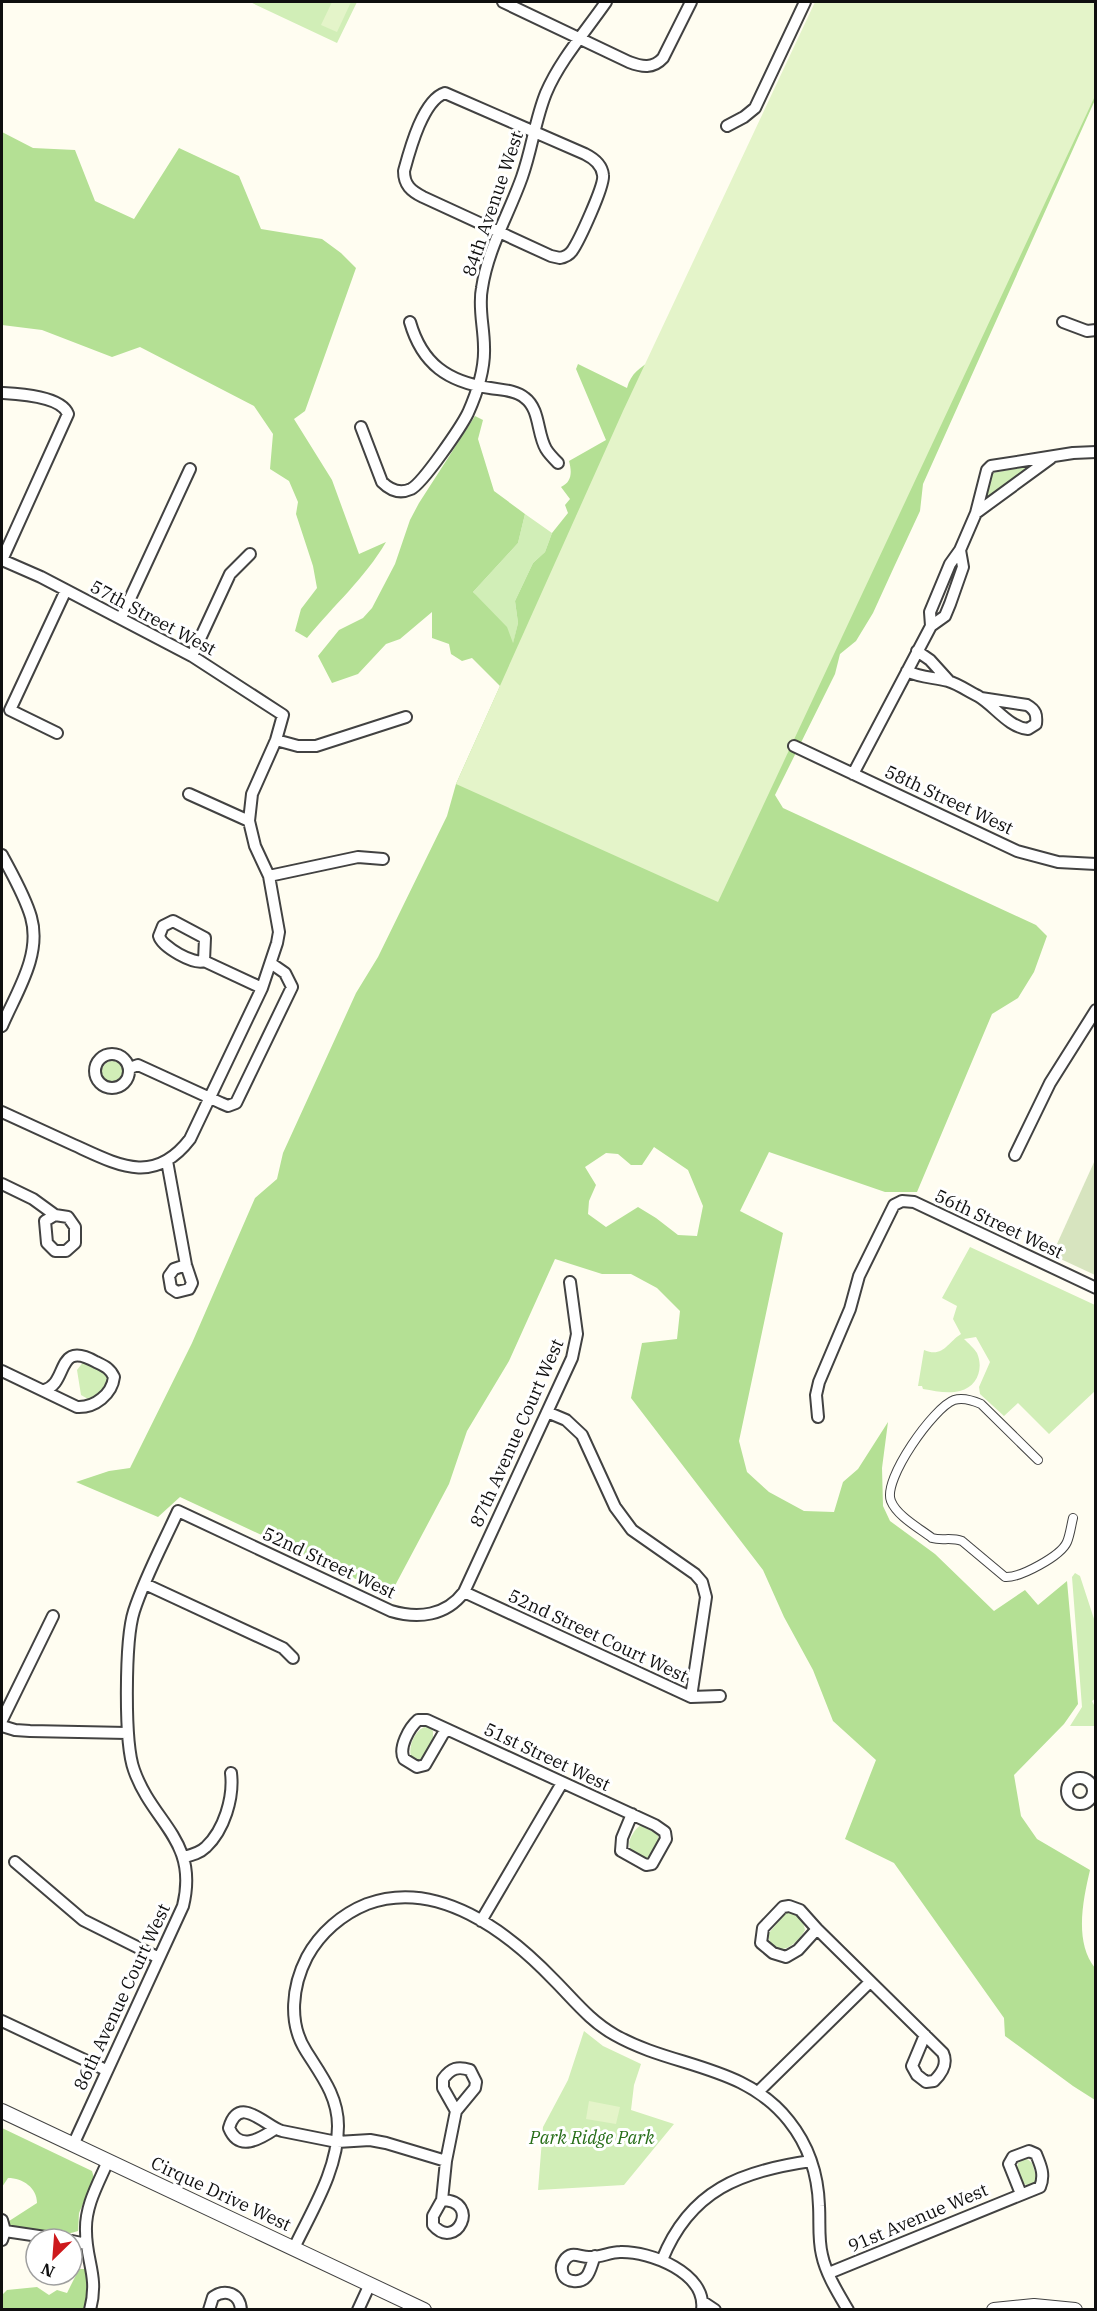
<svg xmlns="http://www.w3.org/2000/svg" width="1097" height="2311" font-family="'IBM Plex Serif',serif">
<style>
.green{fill:#d1eeb7}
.forest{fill:#b4e094;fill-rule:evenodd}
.cemetery{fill:#d7e4bf}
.pitch{fill:#e4f4c9}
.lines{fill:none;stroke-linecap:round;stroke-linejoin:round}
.pedestrian-casing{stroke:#424242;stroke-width:10}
.minor-casing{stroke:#424242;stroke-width:14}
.tertiary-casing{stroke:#424242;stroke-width:16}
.pedestrian{stroke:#fff;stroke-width:8}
.minor{stroke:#fff;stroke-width:10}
.tertiary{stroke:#fff;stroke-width:14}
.labels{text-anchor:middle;stroke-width:6;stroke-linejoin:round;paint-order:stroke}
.street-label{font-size:18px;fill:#0f0f0f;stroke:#fff}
.park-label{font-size:18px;font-style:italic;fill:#276e18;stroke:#fff}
</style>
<rect width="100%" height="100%" fill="#fffdf1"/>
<path class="green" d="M250,2h107l-20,41z
M1023,467h3l1,2 -37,27h-3l6,-23z
M525,514l27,19 -7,19 -12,11 -18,38 3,22 -5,21 -40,-52 45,-49z
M102 1072a11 11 0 1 1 22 0a11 11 0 1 1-22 0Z
M970,1247l125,58v86l-46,43 -31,-31 -14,13 -24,-22 -1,-7 11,-25 -14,-25 -12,2c4,4 10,9 13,14 7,16 0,34 -17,38 -12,3 -25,0 -37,-2l-1,-3h-4l6,-36c19,8 23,-7 37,-16l-8,-15 4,-13 -15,-8z
M84,1361l21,11 4,8 -10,13 -11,6 -7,-4 -4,-25z
M1075,1573l5,3 15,46 1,76 -4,3 3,6v19h-25l12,-19 -10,-130z
M427,1726l6,5v7l-9,21 -7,1 -6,-3c-3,-11 4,-28 16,-31z
M641,1825l17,10c1,9 -5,22 -13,25 -10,-6 -20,-10 -14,-23 3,-5 5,-9 10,-12z
M791,1912l11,6 3,12c-8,16 -33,32 -37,4l18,-21z
M584,2031l19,15 38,18 -7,21 -3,25 43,14 -50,61 -86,5 5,-63 25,-47z
M1026,2158l6,5 5,16 -2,5 -6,2 -5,-2 -7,-15 1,-6z"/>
<path class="forest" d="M1095,2v98l-172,384 -3,27 -26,56 -21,46 -17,28 -16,13 -5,20 -60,121 8,13 253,117 11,11 -13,36 -16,26 -26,16 -75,178h-32l-116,-40 -29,59 43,22 -44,208 8,31 22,20 35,19 30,1 9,-30 15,-13 30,-47 -6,46 1,38 7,15 45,33 59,57 31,-21 13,15 29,-24 11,123 -14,20 -50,51 7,41 16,23 53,31c-7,30 -16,72 5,98v132l-22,-14 -68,-50 -1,-18 -110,-155 -49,-24 31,-79 -43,-39 -20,-51 -29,-53 -21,-47 -132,-172 11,-55 35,-4 3,-28 -23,-23 -26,-14h-29l-47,-15 -46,102 -42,70 -18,53 -59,111 -210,-98 -22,20 -82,-35 33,-11 21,-3 62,-125 63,-145 22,-19 6,-26 73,-160 22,-36 69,-141 9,-32 44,-98 -28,-28 -10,3 -11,-7 -2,-10 -17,-6v-26l-32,27 -14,5 -28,30 -26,9 -14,-27 21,-26 24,-12 9,-10 23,-44 15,-44 9,-17 56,-87 8,4 -5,19 16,52 31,23 -7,29 -45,49 34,35 6,16 5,-20 -3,-22 18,-38 12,-11 7,-19 16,-20 -3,-8 5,-6 -9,-12c11,-5 11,-15 8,-26l37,-21 -30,-71 2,-5 49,24c4,-15 13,-20 26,-29zM654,1147l34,23 15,36 -6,30 -19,-1 -22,-17 -18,-11 -32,20 -18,-13 1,-13 7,-16 -11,-18 21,-14 12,1 13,11h11z
M2,132l31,16 42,2 20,51 39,18 45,-71 60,28 22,53 61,10 19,14 15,15 -51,143 -11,8 38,61 27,74 27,-12c-21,36 -52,63 -79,96l-12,-7 6,-22 16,-21 -4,-22 -17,-52 2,-12 -9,-21 -19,-12 3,-35 -19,-28 -114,-59 -28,10 -70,-27 -40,-5z
M2,2128l90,43 2,7 -15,35 -1,18c-21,8 -48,0 -70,-4l-2,-4 31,-20c0,-15 -14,-25 -29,-25l-6,9z
M79,2269h6l4,7 -2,33 -85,1v-15l5,-5 30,-3 12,8 8,-5 10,3z"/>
<path class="cemetery" d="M1095,1160v115l-43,-20z"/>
<path class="pitch" d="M332,2h19l-14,30 -16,-7z
M815,2h280v94l-377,806 -262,-118 167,-373z
M589,2101l31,6 -4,17 -30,-5z"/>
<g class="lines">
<defs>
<path id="pedestrian" d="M1038,1460l-57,-56c-9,-4 -18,-7 -27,-4 -20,7 -72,80 -63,101 6,15 28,27 41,37 10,3 19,-1 30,3l43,36c15,1 56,-21 62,-35 3,-7 4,-16 6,-24"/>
<path id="minor" d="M503,2l126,60c13,5 24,7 34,-4l28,-56
M445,93l140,61c8,4 17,11 18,21 2,10 -24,66 -31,76 -3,4 -7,6 -12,7l-9,-2 -128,-59c-12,-6 -19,-12 -19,-26 6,-22 19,-71 41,-78z
M727,126l17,-9 11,-9 50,-106
M410,322c12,42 38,60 80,66 11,2 26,2 35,10 15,11 12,36 21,51 3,5 8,10 12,14
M1063,322l24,9 9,-1
M2,393c17,1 59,3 66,21l-66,146
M361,427l21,55c8,8 18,12 29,7 12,-6 50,-62 57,-76 9,-20 17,-44 16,-66 0,-20 -6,-40 -2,-59 6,-40 27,-74 40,-111 10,-28 13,-57 24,-84 14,-33 40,-62 60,-91
M976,513l75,-55
M2,560l39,17 151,79 91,59 -7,25 -24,54 -3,27 6,25 14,30 10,56 -2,11 -15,45 -72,151c-36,47 -72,26 -116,6 -24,-11 -48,-22 -72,-33
M121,618l69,-149
M931,626l-1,-14 20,-48 10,-14 16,-37 11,-43 4,-4 82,-13 23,-1
M917,651l13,9 19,21
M192,656l38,-82 20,-20
M907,671c14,7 26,6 41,10 10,3 20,10 30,15 17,10 30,31 50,33l8,-5c1,-9 0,-14 -9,-19l-46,-7
M57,733l-47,-23 56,-120
M276,740l22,6h18l90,-29
M794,746l223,105 41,11 38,2
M853,774l78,-148 14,-10 5,-12 13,-37 -3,-17
M189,794l60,27
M2,855c10,19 23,41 29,62 11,38 -15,76 -29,109
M269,876l89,-19 25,2
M204,961c-10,4 -42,-14 -45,-25l4,-10 10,-5 32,17 -1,23 58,27
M95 1071a17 17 0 1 1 34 0a17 17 0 1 1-34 0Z
M130,1068l8,-3 83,38 7,3 8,-3 56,-116 -7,-14 -13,-9
M1015,1155l35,-72 46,-73
M167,1161l19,104 6,18 -3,6 -12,3 -6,-4 -2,-12 5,-7 12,-4
M2,1184l31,15 22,16
M55,1215l13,2 7,10v16l-9,8h-11l-8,-8 -2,-22z
M2,1371l75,36c18,1 35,-13 37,-30 -4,-9 -10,-11 -18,-15 -41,-23 -27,22 -52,28
M547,1412l19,8 16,15 33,72 17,23 63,44 7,8 4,15 -15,100
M818,1417l-2,-22 3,-13 31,-73 9,-33 35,-71 8,-4 12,1 182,86
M145,1584l138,64 10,10
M464,1592l227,105 29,-1
M2,1720l51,-104
M2,1726l13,4 15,1 97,2
M447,1730l-4,4 -18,31 -8,2 -13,-8c-6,-11 5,-31 14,-39h9l228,105 10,7 1,7 -14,25 -6,1 -25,-14 1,-13 10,-24
M1067 1791a13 13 0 1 1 26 0a13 13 0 1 1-26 0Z
M184,1857c8,-2 16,-4 22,-10 18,-17 28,-49 25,-74
M15,1862l68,58 76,38
M481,1921l81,-138
M817,1929l-19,21 -12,7 -13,-4 -12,-10 2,-15 20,-21 6,-1 11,4 17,19 126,124c5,11 -1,20 -9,28l-8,1 -9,-7 -5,-9 13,-31
M2,2021l104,49
M759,2091l111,-109
M275,2129c-15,10 -36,23 -46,-1 10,-35 37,-1 53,3l55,11 33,-2 16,3 60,18
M73,2145l110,-239c16,-66 -30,-82 -49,-136 -10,-27 -9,-131 0,-159 11,-34 29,-67 44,-100l213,100c27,8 55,5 73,-19l108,-234 5,-24 -7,-52
M442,2200c40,1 14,52 -9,25v-9l9,-16 4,-39 10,-50 19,-23 1,-6 -6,-12c-12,-4 -19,-2 -27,9v9l13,23
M2,2220l3,11 -3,9
M5,2231l54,8
M72,2241l14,3
M294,2248c18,-38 44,-78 44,-122 0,-30 -17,-51 -32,-75 -18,-28 -14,-65 1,-94 13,-24 35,-43 60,-53 71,-26 141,28 187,76 20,20 36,41 61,55 58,33 129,29 174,86 20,25 29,53 30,85 1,17 -1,33 3,49 4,19 16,38 26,55
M595,2256c-5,11 -5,27 -22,25 -4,0 -9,-3 -10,-7 -2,-5 -1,-10 1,-13 7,-11 15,-4 25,-4 10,1 21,-5 31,-5 30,-1 87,21 82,58
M662,2260c28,-70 79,-89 149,-99
M829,2273l211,-86c5,-12 1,-21 -4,-33l-7,-3 -16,6 -4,7 12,30
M703,2302l12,8
M90,2310c9,-34 -4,-48 -4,-79 -1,-25 12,-47 22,-70
M209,2310l4,-13c13,-9 27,-3 28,13
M358,2310l12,-26"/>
<path id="tertiary" d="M2,2111l422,199
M994,2310l40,-4 41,4"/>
</defs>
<use href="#pedestrian" class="pedestrian-casing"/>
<use href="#minor" class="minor-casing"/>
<use href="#tertiary" class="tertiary-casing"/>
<use href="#pedestrian" class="pedestrian"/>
<use href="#minor" class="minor"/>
<use href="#tertiary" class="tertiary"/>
</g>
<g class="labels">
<g class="street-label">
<text transform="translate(493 204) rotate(-71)" y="6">84th Avenue West</text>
<text transform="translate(153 618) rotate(28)" y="6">57th Street West</text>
<text transform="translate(949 800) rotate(25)" y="6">58th Street West</text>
<text transform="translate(999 1224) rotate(25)" y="6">56th Street West</text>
<text transform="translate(517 1433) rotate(-66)" y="6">87th Avenue Court West</text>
<text transform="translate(329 1563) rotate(25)" y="6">52nd Street West</text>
<text transform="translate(598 1636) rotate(25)" y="6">52nd Street Court West</text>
<text transform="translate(547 1757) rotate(25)" y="6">51st Street West</text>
<text transform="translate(122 1997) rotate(-65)" y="6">86th Avenue Court West</text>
<text transform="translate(221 2194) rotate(25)" y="6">Cirque Drive West</text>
<text transform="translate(918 2218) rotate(-23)" y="6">91st Avenue West</text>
</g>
<g class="park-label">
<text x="592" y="2144">Park Ridge Park</text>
</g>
</g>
<rect width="1097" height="2311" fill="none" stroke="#0f0f0f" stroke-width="6"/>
<g transform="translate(54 2257) rotate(205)"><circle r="28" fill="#ffffff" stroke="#9f9f9f" stroke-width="1.5"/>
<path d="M0-4.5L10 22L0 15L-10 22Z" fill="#cd191c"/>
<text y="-9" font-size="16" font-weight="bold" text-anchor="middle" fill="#0f0f0f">N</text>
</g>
</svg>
